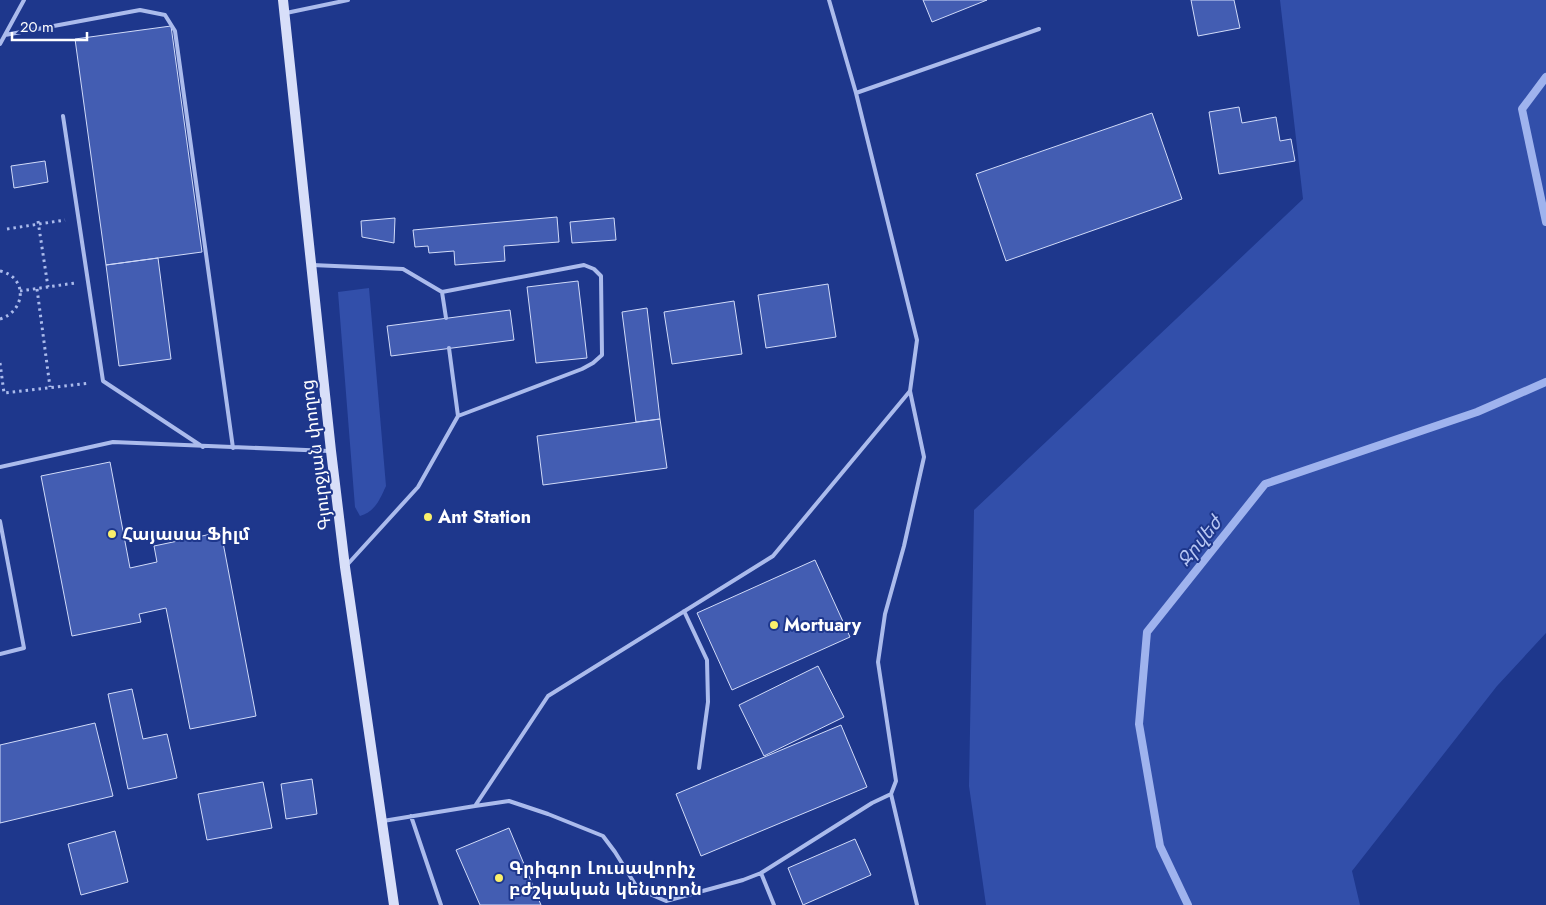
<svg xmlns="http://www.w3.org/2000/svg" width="1546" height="905" font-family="Jost,'Noto Sans Armenian',sans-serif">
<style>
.green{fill:#324faa}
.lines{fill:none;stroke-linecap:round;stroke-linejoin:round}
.stream{stroke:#9fb3ee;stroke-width:8}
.building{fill:#435db2;stroke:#d1dbf9}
.path{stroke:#abbbec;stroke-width:3;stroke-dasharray:2.5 4;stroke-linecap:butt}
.service{stroke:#abbbec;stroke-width:4}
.secondary{stroke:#d8dff9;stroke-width:10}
.poi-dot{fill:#fbf06b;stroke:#1e378c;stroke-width:2}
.labels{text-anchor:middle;stroke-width:4;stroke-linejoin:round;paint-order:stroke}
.street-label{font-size:18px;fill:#fff;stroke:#1e378c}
.poi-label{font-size:18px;font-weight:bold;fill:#fff;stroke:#1e378c;text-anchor:start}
.water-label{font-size:19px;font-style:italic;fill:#b7c6f3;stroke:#1e378c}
</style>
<rect width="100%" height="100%" fill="#1e378c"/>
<path class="green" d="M1280,0h266v633l-49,53 -145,185 8,34h-374l-17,-119 5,-276 329,-311z
M369,288l17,198c-6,13 -11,26 -26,30l-5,-9 -17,-215z"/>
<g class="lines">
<path class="stream" d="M1546,77l-24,32 24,113
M1188,905l-28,-59 -21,-122 8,-92 118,-148 212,-72 69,-30"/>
</g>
<path class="building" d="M923,0h64l-55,22z
M1191,0h43l6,28 -42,8z
M171,26l31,226 -96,13 -31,-226z
M1239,107l3,16 34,-6 4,24 11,-2 4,22 -76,13 -10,-62z
M1152,113l30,86 -176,62 -30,-87z
M45,161l3,21 -34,6 -3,-22z
M557,217l2,25 -55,4 1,15 -50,4 -1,-14 -25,2 -1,-7 -13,1 -2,-17z
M395,218l-1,25 -32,-6 -1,-16z
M614,218l2,22 -44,3 -2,-21z
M158,258l13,101 -52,7 -13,-101z
M578,281l9,77 -51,5 -9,-76z
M828,284l8,53 -70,11 -8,-53z
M734,301l8,53 -70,10 -8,-52z
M647,308l13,111 -24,3 -14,-110z
M510,310l4,30 -123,16 -4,-30z
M660,419l7,49 -124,17 -6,-49z
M110,462l20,106 27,-6 -3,-16 67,-14 35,184 -66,13 -24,-121 -27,6 2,8 -69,14 -31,-160z
M815,560l35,77 -118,53 -35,-77z
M818,666l26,51 -80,39 -25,-51z
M132,689l11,50 24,-5 10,44 -49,11 -20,-95z
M95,723l18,73 -113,27v-78z
M841,725l26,62 -166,69 -25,-62z
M312,779l5,35 -31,5 -5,-35z
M263,782l9,46 -65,12 -9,-46z
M509,828l32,77h-61l-24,-55z
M115,831l13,51 -47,13 -13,-51z
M855,839l16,36 -68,30 -15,-37z"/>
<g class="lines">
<path class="path" d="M38,221l10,66
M7,229l58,-9
M0,271c28,6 26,40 0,48
M37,289l13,98
M20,291l55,-8
M0,363l4,30 86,-10"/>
<path class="service" d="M286,13l62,-13
M5,35l135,-25 25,5 10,16 58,417
M0,44l24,-44
M856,93l183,-64
M63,116l40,265 100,66
M312,265l91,4 39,23 4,26
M442,292l142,-27 10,4 7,7 1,79 -9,8 -11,6 -124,47
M0,467l113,-25 216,9
M0,521l24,127 -24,6
M347,565l71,-78 40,-71 -9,-68
M684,611l23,49 1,42 -9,66
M891,794l26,111
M475,806l34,-5 39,13 55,22 12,16 23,37 28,12 77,-21 18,-7 111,-70 19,-9 5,-13 -18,-119 7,-48 19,-68 20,-89 -14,-66
M411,816l30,89
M383,821l92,-15 73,-110 225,-140 137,-165 7,-51 -61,-247 -27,-93
M761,873l13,32"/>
<path class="secondary" d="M283,0l48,451 14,116 49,338"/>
</g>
<g class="poi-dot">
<circle cx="428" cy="517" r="5"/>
<circle cx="112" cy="534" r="5"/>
<circle cx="774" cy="625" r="5"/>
<circle cx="499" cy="878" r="5"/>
</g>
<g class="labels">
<g class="street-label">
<text transform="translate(316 455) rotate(-97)" y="6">Գյուրջյան փողոց</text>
</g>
<g class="poi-label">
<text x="438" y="523">Ant Station</text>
<text x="122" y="540">Հայասա Ֆիլմ</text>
<text x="784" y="631">Mortuary</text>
<text x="509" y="874">Գրիգոր Լուսավորիչ<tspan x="509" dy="21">բժշկական կենտրոն</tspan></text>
</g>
<g class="water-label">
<text transform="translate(1199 541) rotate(-51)" y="7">Ջրվեժ</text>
</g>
</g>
<path d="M12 32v8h75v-8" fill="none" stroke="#ffffff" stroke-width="2.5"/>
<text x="20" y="32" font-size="15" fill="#ffffff" stroke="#1e378c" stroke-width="4" paint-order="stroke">20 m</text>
</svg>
